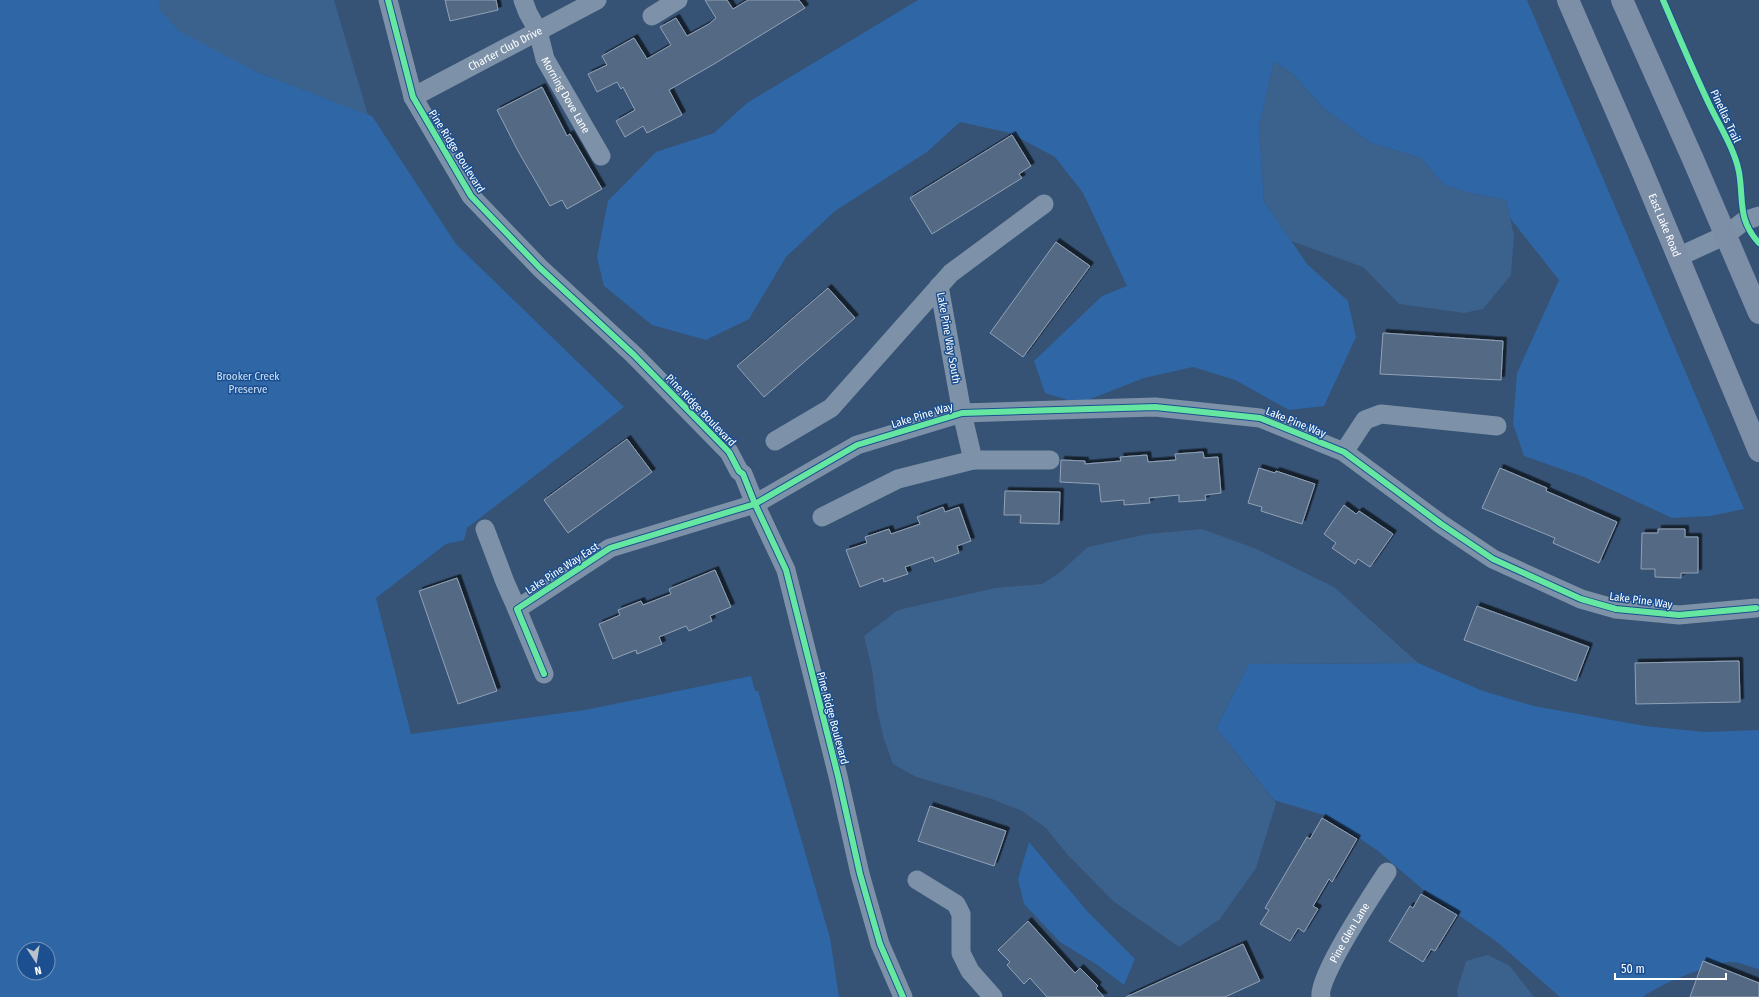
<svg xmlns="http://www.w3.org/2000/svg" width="1759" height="997" font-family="'Fira Sans Condensed',sans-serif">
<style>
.green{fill:#2f66a5;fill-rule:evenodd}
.water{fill:#3b618d}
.building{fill:#526984;stroke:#92a2b6;filter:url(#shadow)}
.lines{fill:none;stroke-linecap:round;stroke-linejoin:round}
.minor{stroke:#7d92a8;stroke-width:19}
.major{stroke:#7d8ea7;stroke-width:22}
.cycleway-casing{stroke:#1b4f8f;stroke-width:8}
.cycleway{stroke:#66e7a1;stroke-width:6}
.labels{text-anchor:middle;stroke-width:3;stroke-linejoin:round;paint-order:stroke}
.street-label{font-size:11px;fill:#fff;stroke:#1b4f8f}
.park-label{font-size:11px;fill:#cfe3fa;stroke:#1b4f8f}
</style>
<defs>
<filter id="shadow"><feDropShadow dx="3.5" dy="-3.5" stdDeviation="0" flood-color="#0009"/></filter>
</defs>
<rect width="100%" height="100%" fill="#365274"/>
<path class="green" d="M0,0h183l72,71 117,45 84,128 168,163 -157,121 -3,12 -18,4 -70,54 35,136 174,-24 166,-34 4,15h3l72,247 9,59h-839zM24,949h24v24h-24z
M918,0h609l217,509 -33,7 -39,2 -88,-41 -60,-21 -11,-32 4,-51 42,-93 -49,-62 -4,-18 -37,-7 -26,-9 -22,-26 -50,-15 -48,-35 -31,-35 -18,-11 -15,65 5,74 43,63 41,37 8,36 -32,69 -35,4 -54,-30 -42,-13 -49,11 -56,22 -17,1 -26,-8 -11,-32 68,-65 25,-10 -44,-93 -28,-36 -45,-24 -50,-11 -33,30 -92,59 -49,46 -37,62 -43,21 -54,-15 -48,-39 -7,-29 11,-56 48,-49 58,-19 33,-30z
M1418,663l65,28 51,15 111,20 60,6 54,-2v239c-9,-2 -22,-8 -30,-7 -21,3 -70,22 -86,35h-83l-63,-55 -70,-49 -49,-42 -51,-35 -53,-16 -58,-72 33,-64z
M1029,842l59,70 47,47 -11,26 -28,-21 -36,-22 -36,-38 -6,-25z"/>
<path class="water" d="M160,0h174l34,115 -113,-44 -76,-40 -20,-22z
M1274,62l18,11 31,35 48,35 50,15 22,26 26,9 37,7 8,36 -3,39 -28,34 -19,4 -65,-9 -36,-37 -72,-26 -27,-40 -5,-74z
M1202,529l52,19 80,39 84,76 -169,1 -33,64 60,75 -20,65 -36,51 -41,28 -66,-46 -46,-47 -21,-26 -24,-17 -30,-12 -76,-22 -23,-13 -9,-25 -7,-29 -5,-41 -8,-33 34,-26 97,-22 47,-4 17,-11 29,-26 60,-13z
M1488,955l22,11 24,31h-76l-1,-7 9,-29z"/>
<path class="building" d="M445,0h51l2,10 -48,11z
M705,0h22l6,9 15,-9h51l6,8 -91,56 -45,26 13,25 -35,18 -4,-7 -18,11 -9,-16 19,-11 -12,-23 -2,2 -4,-7 -20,10 -9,-18 19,-9 -5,-9 32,-18 13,21 24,-14 -11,-18 16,-9 11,18 22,-12 7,-6z
M542,87l25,49 3,-2 32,55 -35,20 -5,-9 -12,6 -32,-55 -21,-41z
M1012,135l19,31 -12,8 3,4 -90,56 -22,-36z
M1056,242l34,24 -67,91 -33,-24z
M828,288l27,30 -91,79 -27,-31z
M1383,333l120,8 -2,39 -121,-6z
M627,439l25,33 -84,61 -24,-33z
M1203,452l1,6 14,-1 3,36 -16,2 1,5 -27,2v-7l-30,3 1,5 -26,2v-5l-23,2 -2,-18 -39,-2 1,-22 24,1v3l36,-3 -1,-4 27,-2 1,7 28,-2 -1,-6z
M1259,468l16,5 1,-2 39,13 -13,40 -41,-13 1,-4 -14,-4z
M1500,468l47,20 -1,3 71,31 -18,41 -46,-20 2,-5 -73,-30z
M1005,491l55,1 -1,32 -39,-1 1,-8h-17z
M1344,505l12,9 3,-3 34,23 -23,33 -12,-8 -3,5 -23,-16 4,-5 -12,-9z
M943,507l2,5 14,-5 12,34 -14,5 2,7 -24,9 -2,-5 -28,10 3,7 -24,8 -1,-4 -23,9 -14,-37 21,-7 -2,-6 24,-8 2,5 29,-10 -3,-7z
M1658,529h27v8h13v36h-17v5l-26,-1v-8h-14l1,-36h16z
M715,570l16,37 -21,9 2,5 -23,10 -3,-5 -27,11 3,7 -25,10 -1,-4 -23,9 -14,-35 21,-9 -2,-5 23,-9 2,4 28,-11 -2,-5z
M457,578l40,113 -39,13 -39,-113z
M1477,606l112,41 -13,34 -112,-41z
M1739,661l1,41 -104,2 -1,-41z
M930,806l76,25 -12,35 -76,-25z
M1322,818l35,21 -25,43 -3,-3 -16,27 5,3 -14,23 -6,-4 -8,13 -30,-17 9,-14 -4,-2 42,-71 3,2z
M1421,894l36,21 -22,36 -4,-2 -8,13 -34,-21 21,-35 3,2z
M1028,921l47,52 5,-5 18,18 -2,2 8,9h-57l-17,-19 -6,6 -17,-19 3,-3 -12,-12z
M1243,944l17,37 -35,16h-99z
M1703,961l56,22v14h-69z"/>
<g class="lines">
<g class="minor">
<path d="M388,0l25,97 58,99 69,72 94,87 95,97 10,19 4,3 12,30 31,66 52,206 22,98 20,70 23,53"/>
<path id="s1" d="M523,0l5,13 10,18 7,28 56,97"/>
<path d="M652,16l26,-16"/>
<path id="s2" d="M413,97l184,-97"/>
<path d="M1678,257l48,-22 18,-14 15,-5"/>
<path d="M775,441l56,-33 120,-135 93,-69"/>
<path d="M1344,452l21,-32 16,-6 116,12"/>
<path d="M973,460h77"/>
<path d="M822,517l76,-38 75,-19 -11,-47 -23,-127"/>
<path d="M485,529l20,53 12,27"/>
<path d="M544,674l-27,-65 93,-61 145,-44 102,-59 105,-32 193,-6 105,11 84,34 97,72 52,35 88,40 35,10 63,6 77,-7"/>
<path d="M917,880l39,24 5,10v39l9,18 23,26"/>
<path id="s3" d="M1321,997c-5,-18 53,-105 66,-125"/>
</g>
<g class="major">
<path id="s4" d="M1568,0l73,168 118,283"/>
<path d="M1622,0l70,157 67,156"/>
</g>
<defs>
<path id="cycleway" d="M388,0l25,97 58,99 69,72 94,87 95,97 10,19 4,3 12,30 31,66 52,206 22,98 20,70 23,53
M1663,0c16,37 31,73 48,108 10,20 24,43 28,64 5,29 -2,47 20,71
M544,674l-27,-65 93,-61 145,-44 102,-59 105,-32 193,-6 105,11 84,34 97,72 52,35 88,40 35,10 63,6 77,-7"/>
</defs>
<use href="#cycleway" class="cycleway-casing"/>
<use href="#cycleway" class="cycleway"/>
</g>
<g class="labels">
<g class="street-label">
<text dy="4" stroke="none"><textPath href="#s2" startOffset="104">Charter Club Drive</textPath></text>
<text dy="4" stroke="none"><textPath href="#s1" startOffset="105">Morning Dove Lane</textPath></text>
<text transform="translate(1726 116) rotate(65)" y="4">Pinellas Trail</text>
<text transform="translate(457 151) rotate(58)" y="4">Pine Ridge Boulevard</text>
<text dy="4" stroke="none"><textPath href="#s4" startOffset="245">East Lake Road</textPath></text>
<text transform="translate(949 338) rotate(80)" y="4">Lake Pine Way South</text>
<text transform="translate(701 410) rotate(46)" y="4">Pine Ridge Boulevard</text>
<text transform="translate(922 415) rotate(-17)" y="4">Lake Pine Way</text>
<text transform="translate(1296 422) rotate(22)" y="4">Lake Pine Way</text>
<text transform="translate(562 568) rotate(-33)" y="4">Lake Pine Way East</text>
<text transform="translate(1641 600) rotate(8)" y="4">Lake Pine Way</text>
<text transform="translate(833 718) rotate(75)" y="4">Pine Ridge Boulevard</text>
<text dy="4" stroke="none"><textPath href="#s3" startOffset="71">Pine Glen Lane</textPath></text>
</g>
<g class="park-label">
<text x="248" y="380">Brooker Creek<tspan x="248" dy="13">Preserve</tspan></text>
</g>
</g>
<g transform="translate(36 961) rotate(168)"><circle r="19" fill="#1b4f8f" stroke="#7695bc"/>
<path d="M0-3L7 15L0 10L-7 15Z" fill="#b9c2ce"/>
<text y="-6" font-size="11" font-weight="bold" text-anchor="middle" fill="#ffffff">N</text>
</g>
<path d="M1615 973v6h111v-6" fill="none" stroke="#ffffff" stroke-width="2"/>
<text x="1621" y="973" font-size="12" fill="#ffffff" stroke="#1b4f8f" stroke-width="3" paint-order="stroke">50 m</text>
</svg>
